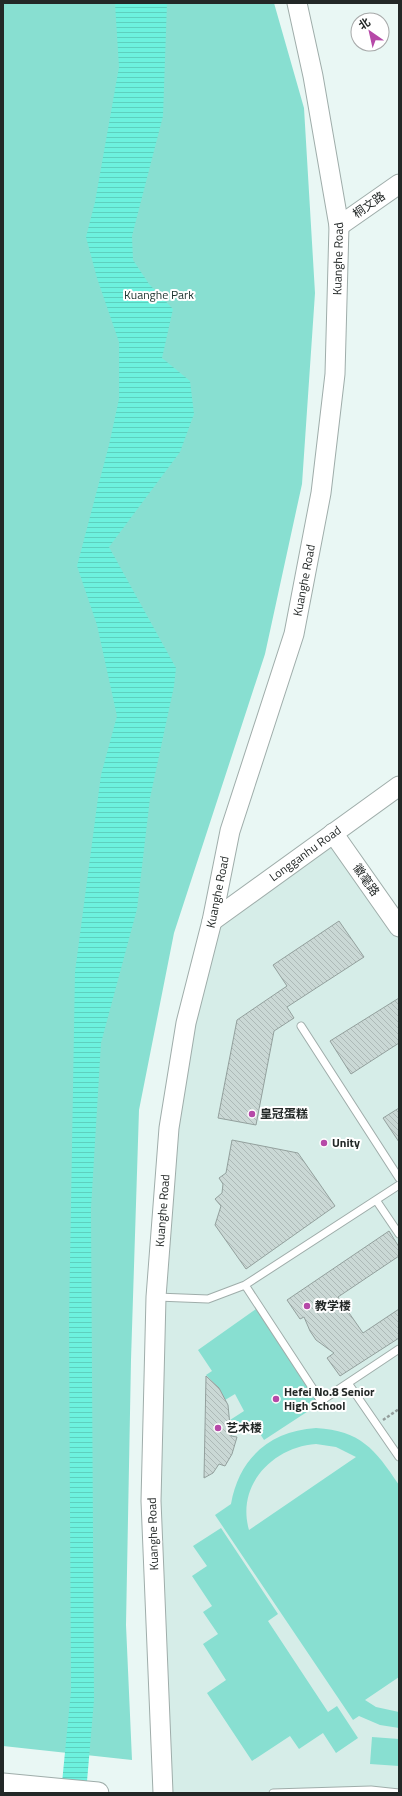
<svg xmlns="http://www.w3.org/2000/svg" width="402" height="1796" font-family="'Titillium Web','Noto Sans SC',sans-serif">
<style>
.built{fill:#d6ede8}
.park{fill:#88dfd1;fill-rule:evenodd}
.water{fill:url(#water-rules)}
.building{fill:url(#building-back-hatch);stroke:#93a09d}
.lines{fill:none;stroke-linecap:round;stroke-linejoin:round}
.lane-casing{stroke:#9fadaa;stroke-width:9}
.secondary-casing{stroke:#9fadaa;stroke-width:21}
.primary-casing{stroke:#9fadaa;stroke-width:23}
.path{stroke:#939d9b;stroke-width:2.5;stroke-dasharray:3 2;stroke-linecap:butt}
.lane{stroke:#fff;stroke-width:7}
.secondary{stroke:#fff;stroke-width:19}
.primary{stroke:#fff;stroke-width:21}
.poi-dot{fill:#b649a8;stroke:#fff;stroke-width:1.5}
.labels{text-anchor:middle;stroke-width:4;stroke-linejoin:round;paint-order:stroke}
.street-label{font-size:12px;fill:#232827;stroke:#fff}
.park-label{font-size:12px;fill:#1c332f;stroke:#fff}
.poi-label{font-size:12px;font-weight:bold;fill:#232827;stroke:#fff;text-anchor:start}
</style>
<defs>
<pattern id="water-rules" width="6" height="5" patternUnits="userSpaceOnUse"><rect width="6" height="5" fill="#6df1de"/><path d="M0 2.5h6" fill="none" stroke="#5ecfbe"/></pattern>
<pattern id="building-back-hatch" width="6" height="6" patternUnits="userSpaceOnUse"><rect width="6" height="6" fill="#cad8d5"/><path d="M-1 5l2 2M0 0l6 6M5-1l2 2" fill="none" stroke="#adb9b7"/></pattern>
</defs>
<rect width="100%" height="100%" fill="#e9f7f4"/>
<path class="built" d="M333,833l66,94v866h-236l-12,-292 18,-373 43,-207z"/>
<path class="park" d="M3,3h271l30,105 11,185 -13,191 -37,170 -91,279 -35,177 -8,250 -5,265 6,135 -129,-14z
M256,1309l63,95 -55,36 -11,-17 -22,13 -1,-16 14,-9 -9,-17 -10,6 -6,-12 -13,-13 6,-4 -14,-21z
M316,1428c45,3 59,21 83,57v192l-34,23 11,7 23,5v16l-19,-3 -21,-9 -6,4 -138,-205 16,-11c8,-46 39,-73 85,-76zM316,1444l20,3 20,10 -107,73c-13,-45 24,-83 67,-86z
M221,1528l57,86 -10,7 60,91 9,-6 21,32 -22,15 -13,-20 -24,16 -9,-13 -38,25 -45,-68 19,-13 -23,-36 15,-10 -15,-22 9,-6 -20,-30 15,-10 -14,-20z
M372,1737l27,2v27l-29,-2z"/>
<path class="water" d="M115,3h52l-4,113 -31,120 1,24 16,24 24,25 -11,49 28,23 4,33 -14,38 -71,95 67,121 -2,18 -24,112 -13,111 -36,134 -10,165 3,492 -8,93h-25l10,-102 -2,-370 6,-349 26,-197 16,-59 -20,-91 -20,-59 32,-121 10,-46v-57l-22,-64 -11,-41 9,-35 24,-135z"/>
<path class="building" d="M339,921l25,36 -77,50 7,11 -20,13 -18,94 -38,-7 19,-98 50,-34 -14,-21z
M399,998v45l-48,31 -21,-33z
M399,1108v34l-16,-24z
M232,1140l66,13 37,53 -89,63 -31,-44 6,-19 -6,-7 7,-6 1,-9 -4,-6 7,-5z
M389,1231l10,16v9l-61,41 25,36 36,-24v29l-59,38 -13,-18 7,-5 -18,-13 -6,-9 -6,-14 -4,2 -13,-19z
M206,1376l13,12 9,17 3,31 6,1 -5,17 -7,12 -6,-2 -6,9 -9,5z"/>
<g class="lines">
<defs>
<path id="lane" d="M301,1026l98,152
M376,1200l23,34
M245,1285l76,116 78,-52
M157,1297l51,2 37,-14 154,-100
M348,1383l51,74
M273,1793l98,-3 28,3"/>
<g id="secondary">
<path d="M339,226l60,-42"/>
<path d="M333,833l66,94"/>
<path id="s1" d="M212,921l187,-135"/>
<path id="s2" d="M163,1793l-12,-292 5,-204 13,-169 17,-105 26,-102 18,-90 64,-197 27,-141 14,-119 4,-148 -26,-150 -16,-73"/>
</g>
<path id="primary" d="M3,1784l95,9"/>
</defs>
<use href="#lane" class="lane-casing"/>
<use href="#secondary" class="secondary-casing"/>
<use href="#primary" class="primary-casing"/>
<path class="path" d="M383,1420l16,-11"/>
<use href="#lane" class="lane"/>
<use href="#secondary" class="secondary"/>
<use href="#primary" class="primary"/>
</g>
<g class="poi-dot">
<circle cx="252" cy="1114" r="4"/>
<circle cx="324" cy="1143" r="4"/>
<circle cx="307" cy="1306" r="4"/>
<circle cx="276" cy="1399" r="4"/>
<circle cx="218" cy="1428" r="4"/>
</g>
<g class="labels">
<g class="street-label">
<text transform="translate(369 205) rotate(-35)" y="4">桐文路</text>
<text dy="4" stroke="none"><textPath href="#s2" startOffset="1555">Kuanghe Road</textPath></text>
<text dy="4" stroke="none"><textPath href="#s2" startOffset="1231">Kuanghe Road</textPath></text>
<text dy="4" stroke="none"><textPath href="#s1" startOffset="115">Longganhu Road</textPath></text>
<text transform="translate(366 880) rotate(55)" y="4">徽毫路</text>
<text dy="4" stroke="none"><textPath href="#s2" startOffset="907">Kuanghe Road</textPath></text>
<text dy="4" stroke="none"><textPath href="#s2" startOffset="583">Kuanghe Road</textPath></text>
<text transform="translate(153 1534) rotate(-92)" y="4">Kuanghe Road</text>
</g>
<g class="park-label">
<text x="159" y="299">Kuanghe Park</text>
</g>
<g class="poi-label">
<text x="260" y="1118">皇冠蛋糕</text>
<text x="332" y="1147">Unity</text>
<text x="315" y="1310">教学楼</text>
<text x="284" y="1396">Hefei No.8 Senior<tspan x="284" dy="14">High School</tspan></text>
<text x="226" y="1432">艺术楼</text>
</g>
</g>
<rect width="402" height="1796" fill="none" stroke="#232827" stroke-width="8"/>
<g transform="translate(370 32) rotate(326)"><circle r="19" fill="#ffffff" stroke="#a7a9a9"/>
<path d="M0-3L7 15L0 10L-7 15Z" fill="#b649a8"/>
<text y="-6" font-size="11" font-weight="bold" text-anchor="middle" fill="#232827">北</text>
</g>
</svg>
